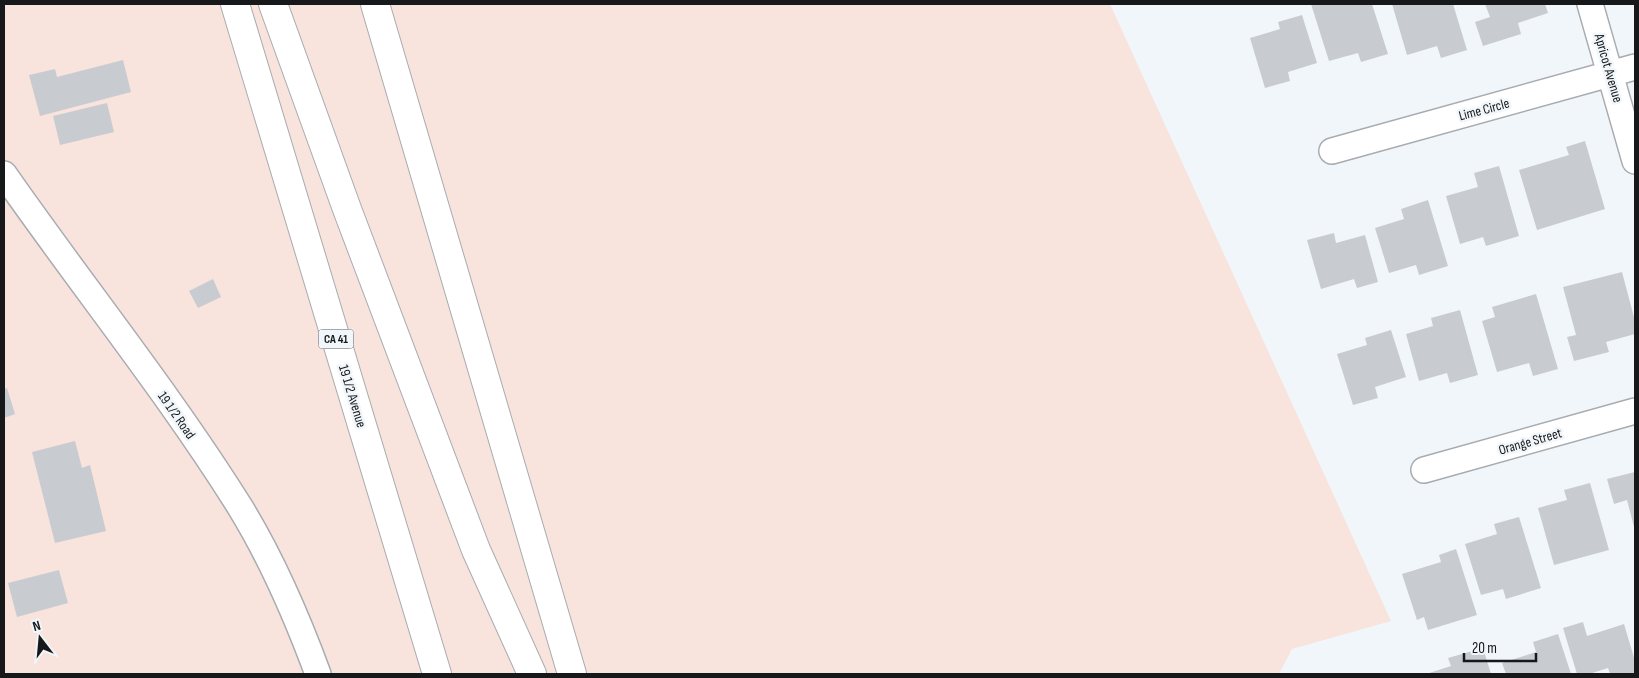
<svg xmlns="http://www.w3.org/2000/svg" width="1639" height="678" font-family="'Sofia Sans Condensed',sans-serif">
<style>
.green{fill:#f8e3dd}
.building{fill:#c8ccd0}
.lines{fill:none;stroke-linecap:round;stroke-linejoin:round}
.minor-casing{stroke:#a8acb0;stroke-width:28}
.trunk-casing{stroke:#a8acb0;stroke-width:30}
.minor{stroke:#fff;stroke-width:25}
.trunk{stroke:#fff;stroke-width:28}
.labels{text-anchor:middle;stroke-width:5;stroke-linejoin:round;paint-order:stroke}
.shield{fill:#f1f6fa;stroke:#585b5c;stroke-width:1}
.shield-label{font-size:12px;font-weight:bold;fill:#161819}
.street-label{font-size:14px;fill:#161819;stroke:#f1f6fa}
</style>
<rect width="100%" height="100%" fill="#f1f6fa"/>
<path class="green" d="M4,4h1106l281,617 -99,28 -13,25h-1275z"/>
<path class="building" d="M1311,4h61l16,50 -27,8 -3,-9 -29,8z
M1392,4h61l14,46 -26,8 -4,-12 -30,9z
M1485,4h60l3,9 -30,10 3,11 -38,12 -8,-24 15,-5z
M1302,15l15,48 -29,9 2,9 -25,7 -15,-50 30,-9 -2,-7z
M123,60l8,32 -91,24 -11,-41 26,-6 2,8z
M107,103l7,29 -54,13 -7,-29z
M1585,141l20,68 -68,21 -18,-60 50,-15 -3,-8z
M1499,166l20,70 -33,10 -3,-9 -23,7 -14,-48 32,-9 -4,-14z
M1428,200l20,66 -29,9 -3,-10 -27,8 -14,-45 29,-9 -3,-10z
M1334,233l2,10 29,-8 13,47 -21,6 -3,-9 -33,10 -14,-49z
M1622,272l13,49v13l-29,8 3,10 -35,9 -7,-24 9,-2 -13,-48z
M213,279l8,18 -23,11 -9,-17z
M1536,294l22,75 -25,7 -4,-13 -32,9 -15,-51 13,-4 -3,-10z
M1460,310l18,65 -28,8 -3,-10 -28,8 -13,-47 27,-8 -2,-8z
M1391,330l15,47 -31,10 3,11 -25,7 -16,-51 30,-9 -2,-7z
M7,388l8,26 -11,4v-29z
M75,441l7,27 8,-3 16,66 -51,12 -23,-91z
M1635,472v59l-8,-31 -13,4 -7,-25z
M1590,483l19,67 -55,15 -16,-57 29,-8 -3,-10z
M1519,517l22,71 -35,11 -3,-10 -22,6 -16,-51 32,-10 -3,-10z
M1456,549l21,66 -49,15 -4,-13 -7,3 -15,-46 39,-12 -2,-7z
M59,570l9,33 -51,14 -9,-34z
M1583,622l4,14 37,-12 11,37v13h-25l-2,-6 -19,6h-12l-14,-46z
M1558,634l13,40h-65l-4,-11 34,-11 -3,-10z
M1483,648l8,26h-65l25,-8 -3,-8z"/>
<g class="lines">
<defs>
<path id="minor" d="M1590,4l45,157
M1332,151l303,-84
M4,174c78,112 164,218 236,333 32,52 57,110 78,167
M1424,470l211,-59"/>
<path id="trunk" d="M235,4l202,670
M273,4l74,205 129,341 56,124
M375,4l197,670"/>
</defs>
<use href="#minor" class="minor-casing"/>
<use href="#trunk" class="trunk-casing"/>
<use href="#minor" class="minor"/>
<use href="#trunk" class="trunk"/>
</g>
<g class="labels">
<rect class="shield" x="318.5" y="329.5" width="35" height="19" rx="4"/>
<g class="shield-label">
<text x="336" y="343">CA 41</text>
</g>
<g class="street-label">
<text transform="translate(1609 68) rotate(74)" y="5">Apricot Avenue</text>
<text transform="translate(1484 109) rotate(-15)" y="5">Lime Circle</text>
<text transform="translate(353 396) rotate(73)" y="5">19 1/2 Avenue</text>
<text transform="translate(177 415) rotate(55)" y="5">19 1/2 Road</text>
<text transform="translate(1530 441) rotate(-16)" y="5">Orange Street</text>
</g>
</g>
<rect width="1639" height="678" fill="none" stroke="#161819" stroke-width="10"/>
<g transform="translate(40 638) rotate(344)" stroke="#f1f6fa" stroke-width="4" paint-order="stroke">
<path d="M0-4L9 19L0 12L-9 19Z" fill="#161819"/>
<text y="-8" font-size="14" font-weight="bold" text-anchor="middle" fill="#161819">N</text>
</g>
<path d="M1464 653v8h72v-8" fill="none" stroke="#161819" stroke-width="2.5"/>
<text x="1472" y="653" font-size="15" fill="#161819" stroke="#f1f6fa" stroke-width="4" paint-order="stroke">20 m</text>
</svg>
